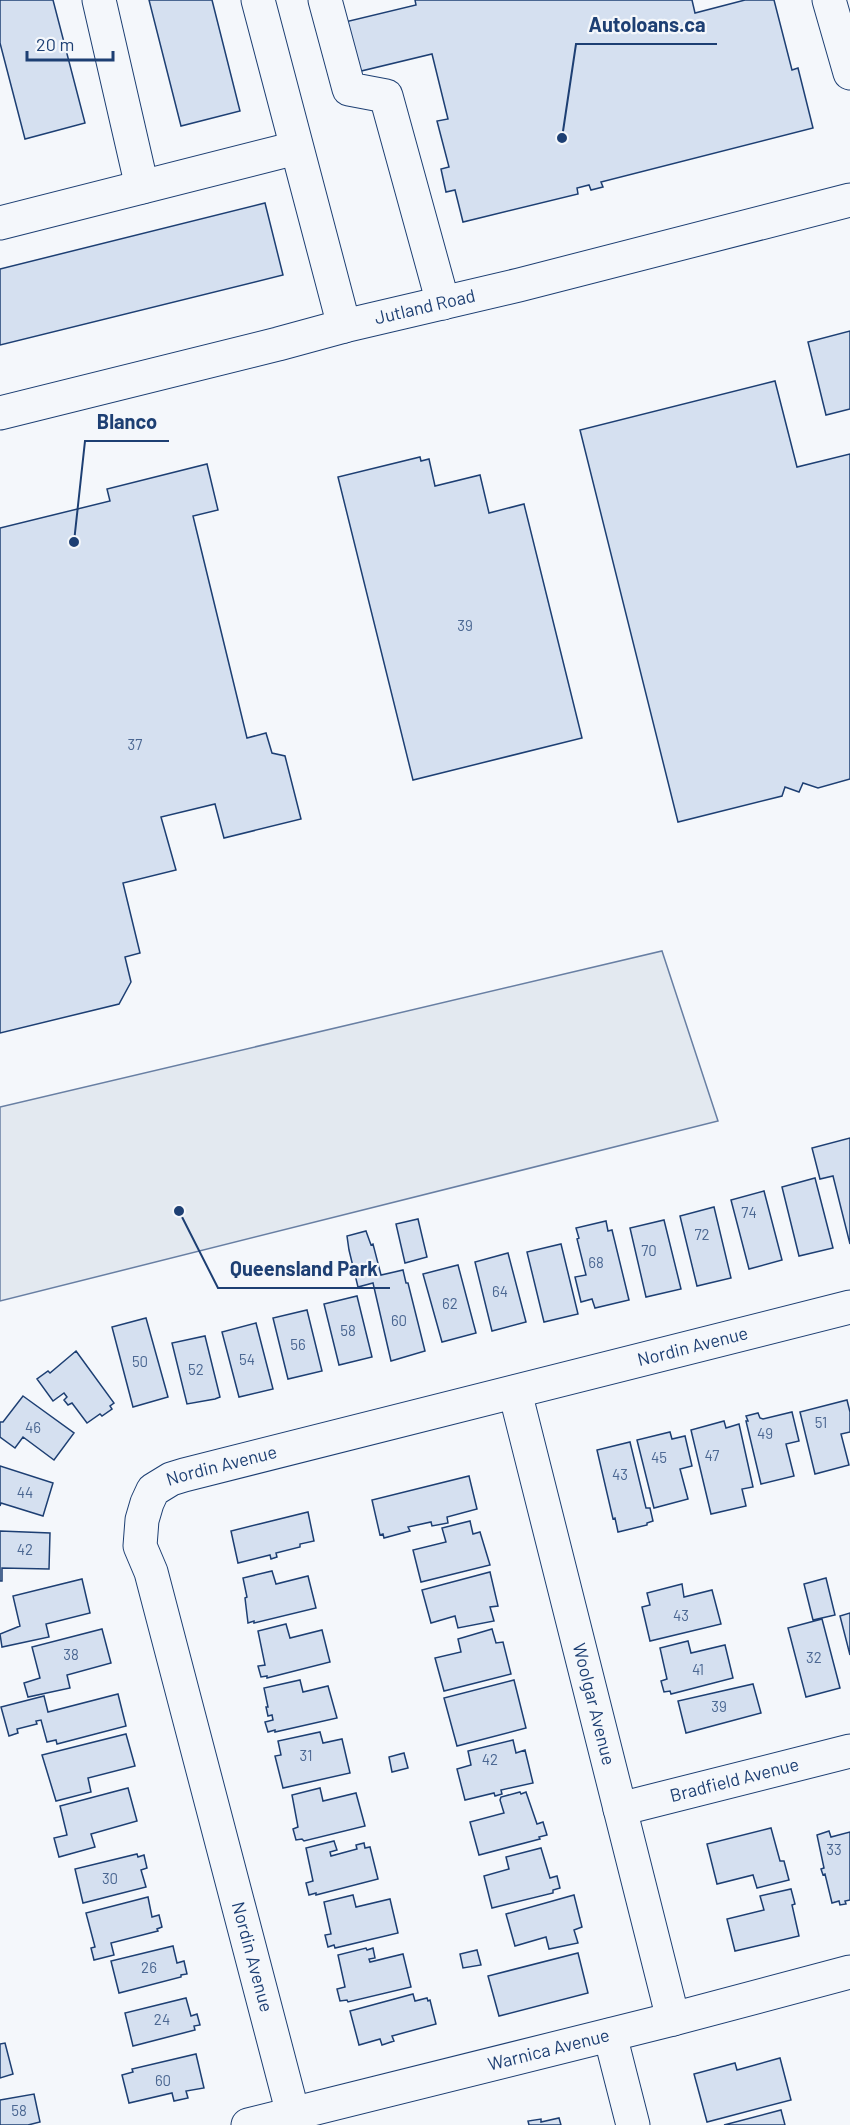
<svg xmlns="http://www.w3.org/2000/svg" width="850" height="2125" font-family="Barlow,sans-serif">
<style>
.green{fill:#e3e9f0;stroke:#687fa3;stroke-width:1.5}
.building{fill:#d5e0f0;stroke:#1d3f73;stroke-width:1.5}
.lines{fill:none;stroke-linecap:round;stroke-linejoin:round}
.minor-casing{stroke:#1d3f73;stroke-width:35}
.minor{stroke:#f4f7fb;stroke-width:33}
.labels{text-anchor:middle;stroke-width:4.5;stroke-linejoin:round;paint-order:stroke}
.number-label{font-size:15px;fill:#4b6792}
.street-label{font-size:18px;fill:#1d3f73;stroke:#f4f7fb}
.leader{fill:none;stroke:#1d3f73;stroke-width:2}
.callout-dot{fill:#1d3f73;stroke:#f4f7fb;stroke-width:2}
.callout-label{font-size:20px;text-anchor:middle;font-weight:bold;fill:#1d3f73;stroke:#f4f7fb;stroke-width:4.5;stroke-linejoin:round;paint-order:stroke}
</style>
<rect width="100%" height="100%" fill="#f4f7fb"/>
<path class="green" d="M662,951l56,170 -718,180v-194z"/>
<path class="building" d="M0,0h53l32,123 -60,16 -25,-96z
M149,0h63l28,111 -59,15z
M415,0h277l3,13 50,-13h29l18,70 6,-2 15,60 -212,54 2,5 -12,3 -2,-5 -12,3 1,6 -115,28 -8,-32 -9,2 -5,-23 8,-2 -12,-46 11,-2 -16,-65 -75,18 -12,-50 71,-17z
M265,203l18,72 -283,70v-76z
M850,331v78l-24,6 -18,-73z
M775,381l22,86 53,-13v325l-32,9 -15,-5 -4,9 -14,-5 -3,9 -104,26 -98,-392z
M420,457l1,4 8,-2 6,27 45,-11 9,38 35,-9 58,234 -169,42 -75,-303z
M207,464l11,46 -25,6 54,222 19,-5 6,20 13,3 16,63 -77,19 -9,-34 -54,13 15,53 -53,13 17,70 -15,4 6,25 -12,22 -119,29v-505l110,-27 -3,-12z
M850,1138v106l-17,-68 -13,3 -8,-31z
M815,1178l18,70 -34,8 -17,-69z
M764,1191l18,69 -33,9 -18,-69z
M714,1207l17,71 -34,8 -17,-70z
M418,1219l9,38 -22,6 -9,-39z
M664,1220l17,69 -35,8 -16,-69z
M606,1221l2,10 4,-1 17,70 -34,8 -3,-9 -11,3 -6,-25 11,-2 -9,-36 2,-1 -3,-10z
M366,1231l5,14 2,-1 8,31 22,-5 3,13h2l17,68 -34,10 -18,-78 -15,4 -9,-37 -2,-14z
M561,1244l17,70 -34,8 -17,-70z
M508,1253l18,69 -34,9 -17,-69z
M458,1265l18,68 -34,9 -19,-68z
M357,1296l15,61 -33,8 -15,-61z
M307,1310l15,61 -34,8 -15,-61z
M146,1318l22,79 -35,10 -21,-80z
M256,1323l17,66 -34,8 -17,-65z
M205,1336l15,61 -5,2 -28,5 -15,-61z
M76,1351l38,52 -4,3 2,3 -10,7 -2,-2 -13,9 -15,-20 -4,2 -4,-5 3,-3 -3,-4 -11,8 -16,-22 11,-8 2,2z
M23,1396l51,37 -20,27 -31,-23 -8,11 -15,-11v-15h3z
M847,1400l3,12v20l-9,2 8,31 -34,9 -15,-62z
M792,1412l7,29 -13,3 8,32 -33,8 -15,-63h2l-2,-5 12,-3 2,5 3,1z
M724,1421l2,7 13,-4 14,63 -11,2 4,17 -35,8 -20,-84z
M670,1432l2,7 13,-3 7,30 -12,3 8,30 -34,9 -17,-68z
M630,1442l16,66h4l3,13 -6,2v2l-29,7 -3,-14 -2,1 -16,-69z
M0,1466l53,17 -10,33 -42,-13 -1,3z
M469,1476l8,33 -30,8 1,6 -16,3 -1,-4 -23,5 2,4 -26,7 -1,-4 -3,1 -8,-35z
M308,1512l6,29 -14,3v3l-24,6 1,4 -6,2 -1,-4 -32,8 -7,-32z
M470,1521l3,13 7,-2 10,33 -69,17 -8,-32 33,-8 -4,-14z
M0,1531l50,2 -1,36 -47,-1v13h-2z
M272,1571l4,13 32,-8 8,32 -62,15v-2l-6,2 -3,-25 2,-1 -4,-19z
M490,1572l8,34 -8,1 4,14 -36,7 -3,-12 -24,7 -9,-33z
M826,1578l9,37 -22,5 -9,-36z
M82,1579l8,34 -44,11 3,13 -47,10 -2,-13 20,-8 -7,-30z
M682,1584l2,13 28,-7 9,34 -71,17 -8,-34 8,-2 -3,-12z
M850,1613v42l-10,-39z
M822,1619l18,69 -34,9 -18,-69z
M286,1624l4,14 32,-8 8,32 -63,16v-2l-6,1 -3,-11 7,-1 -7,-34z
M102,1629l9,34 -44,12 3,13 -42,9 -4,-14 16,-5 -8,-31z
M492,1629l4,14 7,-1 8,32 -67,17 -9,-33 26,-6 -3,-13z
M688,1641l3,12 34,-8 8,33 -62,16 -1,-3 -6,1 -3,-11 6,-2 -7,-31z
M300,1680l3,12 25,-6 9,32 -62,14v-2l-7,2 -3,-10 8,-2 -1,-5 -4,1 -2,-9h2l-4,-19z
M514,1680l12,48 -69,18 -13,-48z
M753,1684l8,29 -75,20 -8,-32z
M118,1694l8,32 -69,18 -1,-4 -9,2 -6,-22 -5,1 1,3 -20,5 1,4 -9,3 -8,-29 43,-11 4,16z
M320,1732l3,11 19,-4 8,34 -67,15 -8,-32 6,-1 -3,-14z
M126,1734l9,32 -47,12 3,14 -35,9 -14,-46z
M513,1740l3,13 9,-3 8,33 -32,7 1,4 -7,2 -1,-3 -29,7 -8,-31 14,-4 -3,-14z
M404,1753l4,15 -16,4 -3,-15z
M128,1788l9,33 -46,13 4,13 -36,10 -5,-19 13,-3 -7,-29z
M320,1788l3,13 33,-8 9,33 -61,15 -2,-2 -6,1 -3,-11 5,-2 -6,-32z
M520,1792l1,2 5,-2 11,32 6,-2 4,13 -8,2 1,2 -61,16 -9,-33 34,-9 -4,-13 1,-3z
M771,1828l9,33h4l5,19 -32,8 -4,-13 -36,9 -10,-40z
M829,1831l2,6 19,-5v68l-5,1 1,3 -6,1 -1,-4 -7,2 -7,-29 -2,1 -2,-6 3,-1 -7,-33z
M334,1841l3,9 -7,2 1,4 26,-7 -1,-4 8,-2 1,5 5,-1 8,32 -62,16v-2l-7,2 -3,-12 7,-2 -7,-33z
M541,1848l9,30 7,-2 3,12 -7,2v3l-61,15 -8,-32 25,-7 -3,-12z
M137,1854l1,3 6,-2 3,13 -6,2 5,17 -63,16 -8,-34z
M791,1889l4,15 -3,1 7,31 -64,15 -8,-32 37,-9 -4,-14z
M353,1895l3,12 34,-8 8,34 -63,15 -1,-3 -6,2 -3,-12 6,-1 -7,-32z
M574,1895l8,32 -8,3 4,13 -29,6 -3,-12 -31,9 -9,-32z
M148,1897l4,20 7,-2 3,12 -5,2 1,2 -47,12 3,12 -20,5 -3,-12 4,-1 -9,-34z
M173,1946l4,17 7,-2 3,13 -6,1v2l-62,16 -8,-32z
M366,1948l1,2 6,-2 2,10 -6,1 1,3 33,-8 8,33 -63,15 -1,-2 -7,1 -3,-12 8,-2 -7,-32z
M477,1950l4,15 -18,3 -3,-14z
M578,1953l10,40 -89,23 -11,-40z
M413,1994l2,7 12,-3 1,3 2,-1 6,24 -44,12 2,5 -12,4 -2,-6 -21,6 -9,-34z
M186,1998l5,18 6,-2 3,11 -6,1 1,4 -62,16 -8,-33z
M5,2043l8,31 -13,4v-34z
M196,2054l8,34 -18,3 2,7 -14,3 -2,-8 -43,10 -7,-28 11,-3 -1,-3z
M780,2058l11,42 -84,22 -13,-48 41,-11 2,7z
M34,2094l6,28 -12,3h-28v-25z
M781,2110l4,15h-61z
M559,2118l2,7h-32l-1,-4 13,-2v3z"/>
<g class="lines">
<defs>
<g id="minor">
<path d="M99,0l43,187"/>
<path d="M258,0l86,326"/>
<path d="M325,0l24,89 37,7 57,207"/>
<path d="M829,0l21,73"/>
<path d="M0,223l296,-75"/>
<path id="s1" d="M0,413l278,-69 66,-18 175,-41 331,-85"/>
<path id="s2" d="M515,1392l158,627"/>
<path id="s3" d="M620,1809l230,-58"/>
<path d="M610,2035l23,90"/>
<path id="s4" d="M293,2114l-142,-542 -11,-26 2,-26 5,-17 6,-13 18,-11 13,-4 666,-168"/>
<path id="s5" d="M248,2125l425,-106 177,-47"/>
</g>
</defs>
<use href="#minor" class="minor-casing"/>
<use href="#minor" class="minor"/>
</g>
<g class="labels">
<g class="number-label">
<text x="465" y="631">39</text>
<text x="135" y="750">37</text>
<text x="749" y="1218">74</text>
<text x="702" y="1240">72</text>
<text x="649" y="1256">70</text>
<text x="596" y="1268">68</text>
<text x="500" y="1297">64</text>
<text x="450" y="1309">62</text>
<text x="399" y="1326">60</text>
<text x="348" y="1336">58</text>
<text x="298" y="1350">56</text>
<text x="247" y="1365">54</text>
<text x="140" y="1367">50</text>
<text x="196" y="1375">52</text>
<text x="821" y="1428">51</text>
<text x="33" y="1433">46</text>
<text x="765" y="1439">49</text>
<text x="712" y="1461">47</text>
<text x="659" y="1463">45</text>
<text x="620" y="1480">43</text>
<text x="25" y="1498">44</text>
<text x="25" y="1555">42</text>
<text x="681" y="1621">43</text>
<text x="71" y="1660">38</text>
<text x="814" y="1663">32</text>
<text x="698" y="1675">41</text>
<text x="719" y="1712">39</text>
<text x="306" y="1761">31</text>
<text x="490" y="1765">42</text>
<text x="834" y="1855">33</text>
<text x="110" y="1884">30</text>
<text x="149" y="1973">26</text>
<text x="162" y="2025">24</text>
<text x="163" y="2086">60</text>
<text x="19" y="2116">58</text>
</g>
<g class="street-label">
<text dy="6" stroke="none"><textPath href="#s1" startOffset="438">Jutland Road</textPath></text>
<text dy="6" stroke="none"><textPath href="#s4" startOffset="1206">Nordin Avenue</textPath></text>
<text dy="6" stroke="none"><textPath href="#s4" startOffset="720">Nordin Avenue</textPath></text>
<text dy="6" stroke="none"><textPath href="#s2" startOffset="322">Woolgar Avenue</textPath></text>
<text dy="6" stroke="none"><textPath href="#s3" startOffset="118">Bradfield Avenue</textPath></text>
<text transform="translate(252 1957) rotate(75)" y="6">Nordin Avenue</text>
<text dy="6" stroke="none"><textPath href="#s5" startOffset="310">Warnica Avenue</textPath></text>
</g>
</g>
<path class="leader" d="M562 138L576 44H717M74 542L85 441H169M179 1211L218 1288H390"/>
<g class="callout-dot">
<circle cx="562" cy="138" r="6"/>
<circle cx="74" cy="542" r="6"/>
<circle cx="179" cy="1211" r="6"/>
</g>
<g class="callout-label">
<text x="647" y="32">Autoloans.ca</text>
<text x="127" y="429">Blanco</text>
<text x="304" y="1276">Queensland Park</text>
</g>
<path d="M27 51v9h86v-9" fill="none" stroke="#1d3f73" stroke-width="3"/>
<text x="36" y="51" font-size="18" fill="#1d3f73" stroke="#f4f7fb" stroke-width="4.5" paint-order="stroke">20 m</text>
</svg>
